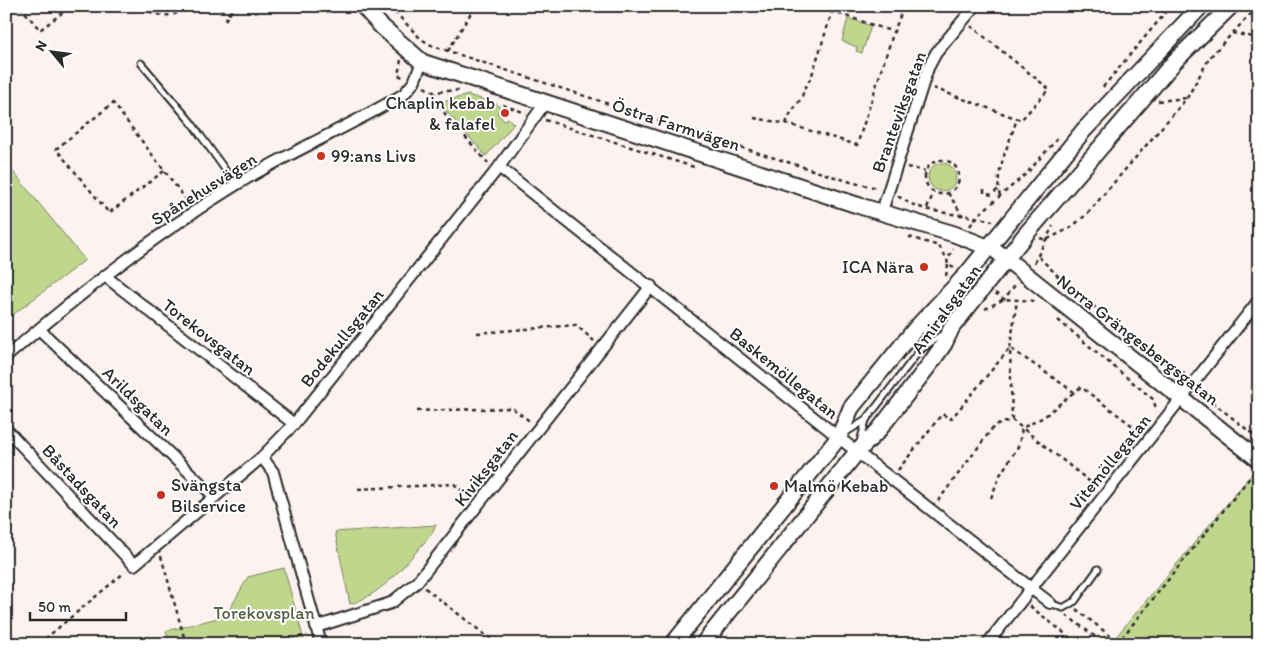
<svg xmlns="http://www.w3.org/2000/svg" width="1265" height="650" font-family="Itim,sans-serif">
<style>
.green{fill:#bfd78d;stroke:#75815c}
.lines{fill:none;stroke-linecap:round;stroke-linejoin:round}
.lane-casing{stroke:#2b2b2b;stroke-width:9}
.street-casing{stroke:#2b2b2b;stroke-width:14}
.secondary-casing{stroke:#2b2b2b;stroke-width:19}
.path{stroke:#2b2b2b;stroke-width:2.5;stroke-dasharray:4 4;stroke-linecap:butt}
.lane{stroke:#fff;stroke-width:5}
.street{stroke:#fff;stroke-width:10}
.secondary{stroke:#fff;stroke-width:15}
.poi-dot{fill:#c8321e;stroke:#fff;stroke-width:2}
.labels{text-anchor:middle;stroke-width:4;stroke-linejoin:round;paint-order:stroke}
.poi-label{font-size:18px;fill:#2b2b2b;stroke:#fff;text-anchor:start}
.street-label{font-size:18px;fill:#2b2b2b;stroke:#fff}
.park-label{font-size:18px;fill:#575f48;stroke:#fff}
</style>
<rect width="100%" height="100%" fill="#fdf2ef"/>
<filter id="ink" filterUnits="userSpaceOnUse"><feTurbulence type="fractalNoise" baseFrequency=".02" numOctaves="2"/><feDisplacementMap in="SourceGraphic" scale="10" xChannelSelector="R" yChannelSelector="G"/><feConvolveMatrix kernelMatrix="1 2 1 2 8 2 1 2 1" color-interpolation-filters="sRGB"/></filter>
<g filter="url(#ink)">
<path class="green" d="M848,18l23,8 -9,27 -6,-2 1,-4 -15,-6z
M468,95l29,9 4,5 -4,4 7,8 4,-3 6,6 -28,32 -47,-53z
M6,163l79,97 -79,60z
M928 177a14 14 0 1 1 28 0a14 14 0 1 1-28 0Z
M1252,474l7,5v165h-149z
M436,525l-5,10c-24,26 -46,59 -81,69l-15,-72z
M284,568l21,76h-135l-4,-13 60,-15 22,-39z"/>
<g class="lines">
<defs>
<path id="lane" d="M141,63l50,59 45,63
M921,350l7,-28
M845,433l21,-13 54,-70 24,-17
M860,442l6,-22
M1050,603l13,5 12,-7 23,-32"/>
<path id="street" d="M499,167l358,285 193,151
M882,211l46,-143 8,-15 39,-47
M105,276l189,148
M39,329l176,168
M6,357c72,-62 147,-121 228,-171 55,-34 115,-59 170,-92l10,-12 8,-20
M6,429l128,136 128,-108 32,-33 205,-257 46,-64
M262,457l11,15 48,172
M316,627l75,-24 26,-21 234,-296
M987,644l272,-344"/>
<path id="secondary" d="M363,6l18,20 41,36 438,144 94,28 41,16 264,210
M673,644l166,-207 12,-29 65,-80 50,-53 118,-145 117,-124
M703,644l154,-192 21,-21 52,-67 14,-20 8,-17 74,-93 149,-173 56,-55"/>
</defs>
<use href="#lane" class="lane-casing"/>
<use href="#street" class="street-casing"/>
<use href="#secondary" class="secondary-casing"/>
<path class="path" d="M20,6l20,24 31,-24
M135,6c23,9 33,15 55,0
M213,6l18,8
M389,6l32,33 12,7 291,96 130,41 25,5
M816,6l78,26
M225,20l10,-14
M1232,33l27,5
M448,51l27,-45
M401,60l-3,15 5,2
M424,87l10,5 28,-2
M1103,87l68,-81
M933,88l88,32 28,-31 -78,-63
M434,92v9l54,62
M1158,101l29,-3
M503,105l23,8
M754,118l34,6 69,21 36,-111 9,-23 4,-5
M545,120l152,48
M786,124c4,-13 11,-17 16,-28 3,-7 4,-12 9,-18l21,-66
M925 177a17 17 0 1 1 34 0a17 17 0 1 1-34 0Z
M907,167l18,4
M164,171l-55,42 -53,-64 57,-46 75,99
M984,189v4l8,2 6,-6
M948,193l15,23
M898,196c26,20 64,16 95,25
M1000,196c-7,-23 11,-55 17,-78
M927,208l7,-16
M970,226l7,-10 50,-43 31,-35
M909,237l30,9
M1040,238l6,2 24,-12 16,-13 101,-117 23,-41 48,-51
M939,246l8,13
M1039,257l28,28 107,85 13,5
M1034,263l19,-37
M954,268l-6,-3 -1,-6 7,-10
M946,276l2,-11
M995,293l9,6 12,-15
M985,309l19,-10 32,2
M1058,320l96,80 2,11
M477,333l99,-8 18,16
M1201,391l1,3 57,45
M417,411l95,-3 19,14
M1012,420l-2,-72 7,-48
M898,470l44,-56 9,5 59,-71 64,44 7,-5 61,46
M358,489l96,-5 17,14
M991,498l9,-23 19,-30 3,-17 22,-11 30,-25
M938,501l56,-75 18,-6 86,68
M161,556l25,88
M425,588l72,56
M1030,606l48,38
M1076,609l42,33 12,2
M1066,615l39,29
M39,644l86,-72
M276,644l31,-9
M1117,644l138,-173"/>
<use href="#lane" class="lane"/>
<use href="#street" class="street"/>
<use href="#secondary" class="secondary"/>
</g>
</g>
<g class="poi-dot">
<circle cx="505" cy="113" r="5"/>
<circle cx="321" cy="156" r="5"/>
<circle cx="924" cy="267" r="5"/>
<circle cx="774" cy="486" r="5"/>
<circle cx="161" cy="495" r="5"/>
</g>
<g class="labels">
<g class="poi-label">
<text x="495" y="109" text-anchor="end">Chaplin kebab<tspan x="495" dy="21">&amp; falafel</tspan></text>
<text x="331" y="162">99:ans Livs</text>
<text x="914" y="273" text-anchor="end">ICA Nära</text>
<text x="171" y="491">Svängsta<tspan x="171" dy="21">Bilservice</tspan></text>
<text x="784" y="492">Malmö Kebab</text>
</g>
<g class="street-label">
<text transform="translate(899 112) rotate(-70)" y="6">Branteviksgatan</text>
<text transform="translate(676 125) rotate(18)" y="6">Östra Farmvägen</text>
<text transform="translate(204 189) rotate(-32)" y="6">Spånehusvägen</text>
<text transform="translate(946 309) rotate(-54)" y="6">Amiralsgatan</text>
<text transform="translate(209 337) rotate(38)" y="6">Torekovsgatan</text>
<text transform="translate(342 338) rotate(-51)" y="6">Bodekullsgatan</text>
<text transform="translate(1138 340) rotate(38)" y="6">Norra Grängesbergsgatan</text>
<text transform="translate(784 373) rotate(39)" y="6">Baskemöllegatan</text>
<text transform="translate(138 401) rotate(44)" y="6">Arildsgatan</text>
<text transform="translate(1110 462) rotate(-51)" y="6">Vitemöllegatan</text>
<text transform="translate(486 468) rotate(-52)" y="6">Kiviksgatan</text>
<text transform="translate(82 486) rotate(47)" y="6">Båstadsgatan</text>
</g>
<g class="park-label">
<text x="264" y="619">Torekovsplan</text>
</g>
</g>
<rect width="1265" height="650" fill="none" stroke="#fff" stroke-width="25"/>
<rect x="12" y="12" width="1240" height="625" fill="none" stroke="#2b2b2b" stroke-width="2" filter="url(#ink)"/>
<g transform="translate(52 52) rotate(299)" stroke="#ffffff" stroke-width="4" paint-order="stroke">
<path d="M0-4L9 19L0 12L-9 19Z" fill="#2b2b2b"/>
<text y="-8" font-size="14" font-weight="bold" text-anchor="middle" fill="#2b2b2b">N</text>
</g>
<path d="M30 612v8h96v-8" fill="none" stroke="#2b2b2b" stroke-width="2.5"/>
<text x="38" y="612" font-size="15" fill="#2b2b2b" stroke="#ffffff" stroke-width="4" paint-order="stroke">50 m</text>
</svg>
